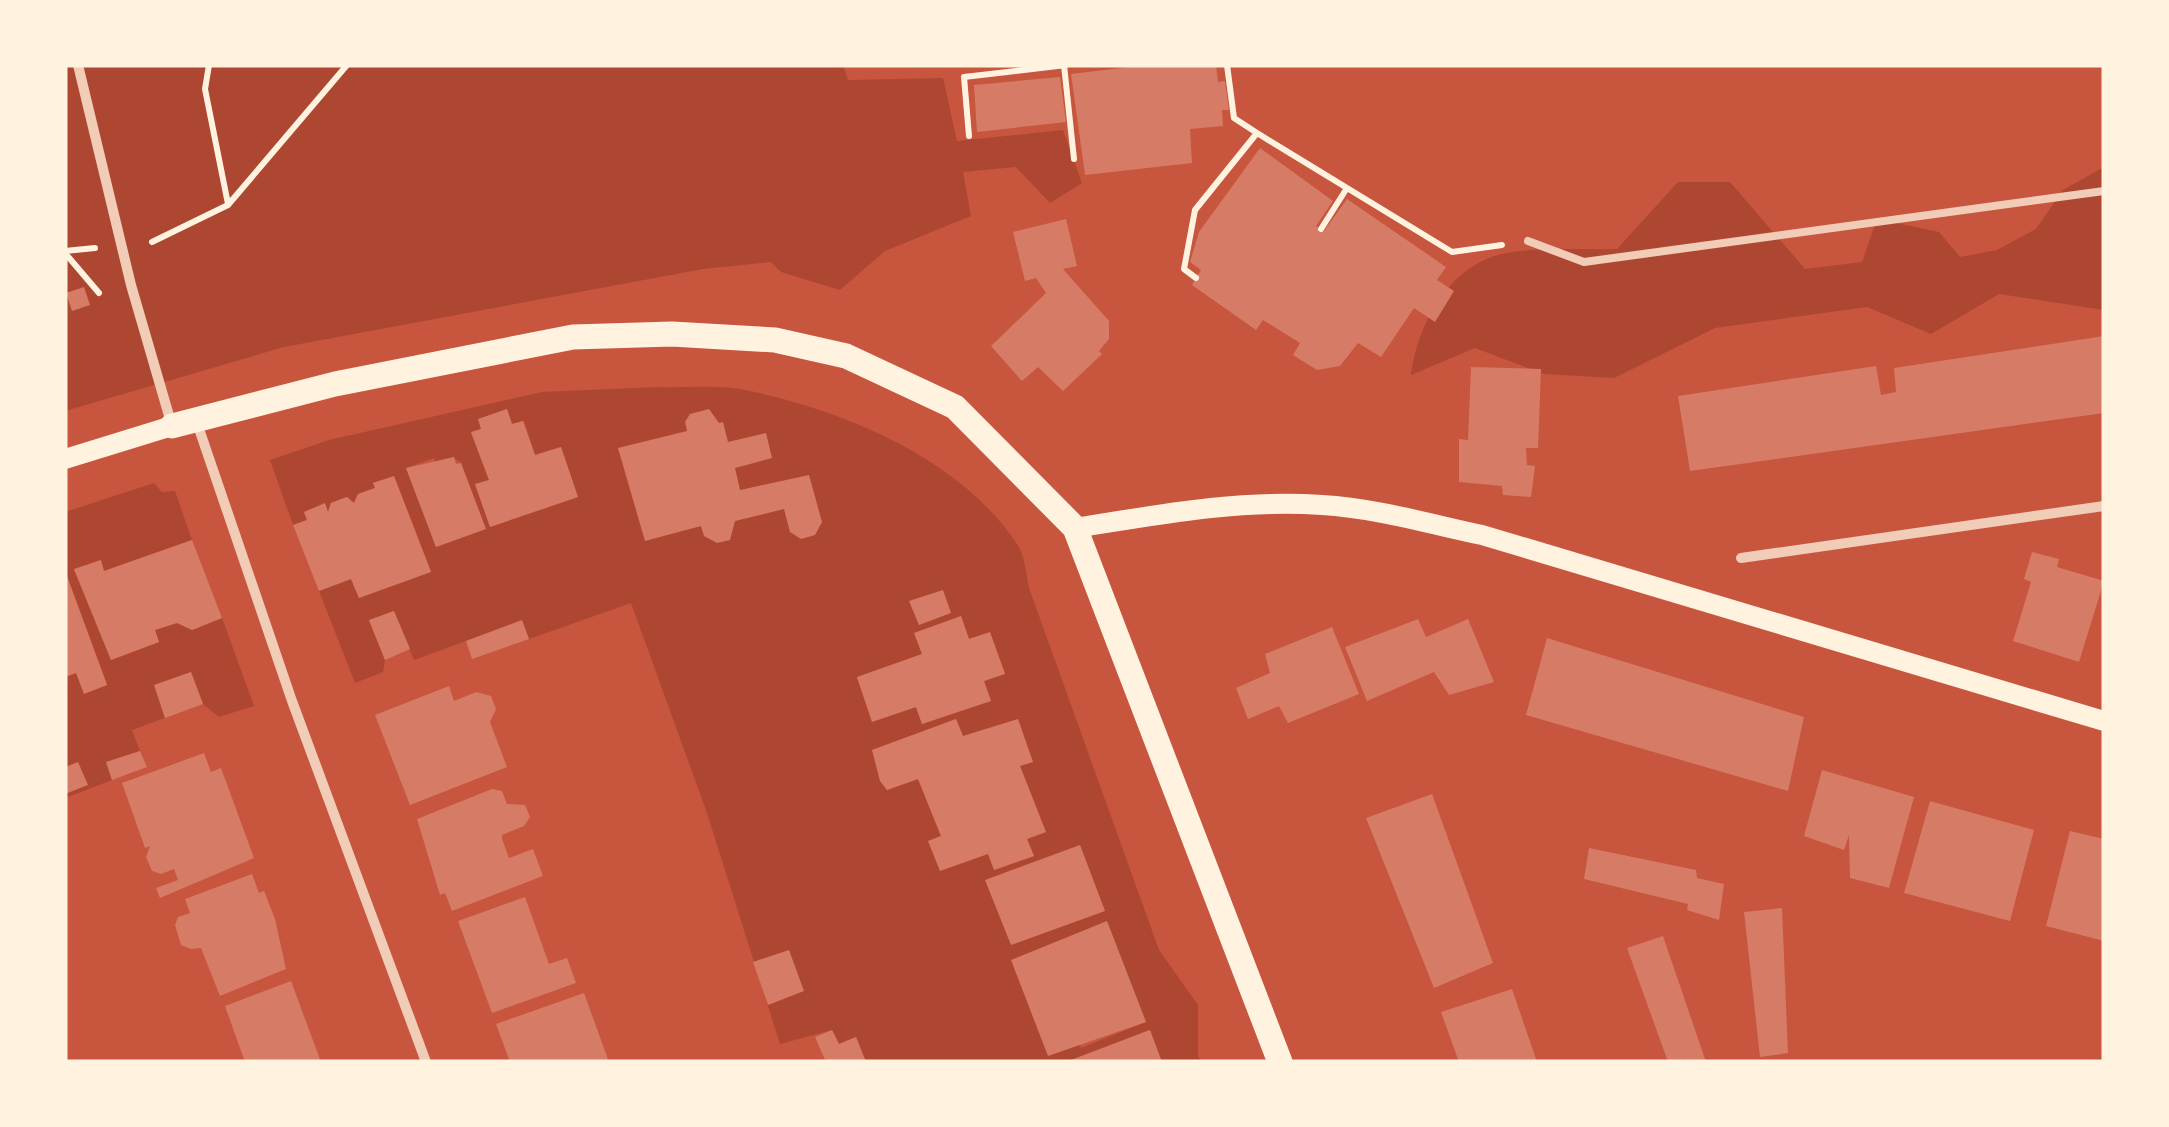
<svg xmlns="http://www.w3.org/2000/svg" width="2169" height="1127" font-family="'Times New Roman',serif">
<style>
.green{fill:#ae4732;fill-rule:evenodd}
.building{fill:#d67c66}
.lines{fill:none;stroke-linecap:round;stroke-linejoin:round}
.path{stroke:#fff3e0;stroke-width:6}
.service{stroke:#f1ccb7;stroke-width:8}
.minor{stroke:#f1ccb7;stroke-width:10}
.secondary{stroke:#fff3e0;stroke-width:20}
.primary{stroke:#fff3e0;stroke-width:25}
</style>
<rect width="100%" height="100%" fill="#c8553d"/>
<path class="green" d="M65,65h778l5,15 95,-2 14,63 106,-11 19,53 -32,20 -34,-36 -53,5 8,44 -86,35 -45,39 -59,-18 -10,-10 -68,7 -419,78 -219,64z
M2104,167v143l-105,-16 -68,40 -64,-27 -152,21 -101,50 -70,-4 -69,-26 -64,27c7,-52 39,-112 96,-122 35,-6 75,-3 110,-4l61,-67h52l75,87 57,-7 15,-43 62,13 21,25 37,-7 39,-21 27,-39z
M658,387c30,1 63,-3 92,4 95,20 211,68 267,153 8,11 9,30 12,44l130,362 39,55v51l4,6h-40l-13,-32 -84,32h-199l-10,-25 -17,7 -7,-14 -52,14 -74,-234 -75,-207 -102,36 -8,-18 -107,39 -21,-49 -24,10 16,39 -2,12 -28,11 -36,-92 32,-12 8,19 72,-27 -37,-95 -21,7 2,5 -17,6 -4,9 -8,-6 -15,6 -3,9 -3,-8 -21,8 3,8 -14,5 -23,-65 59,-20 213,-48zM507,409l5,15 12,-3 11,34 26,-8 17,50 -88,30 -15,-42 14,-5 -18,-47 10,-4 -2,-10zM453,457l8,6 24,66 -49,18 -30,-79 28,-10 2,5zM961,616l8,23 21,-6 15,40 -21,8 6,20 -68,23 -6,-17 -44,14 -15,-43 65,-24 -7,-21zM956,719l7,17 69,25 -12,5 25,65 -18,8 7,17 -39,14 -7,-16 -60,-13 13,-5 -23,-57 -31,11 -15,-40zM1107,922l39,100 -65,26 -2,-4z
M154,483l8,9 13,-1 17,49 -88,31 -4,-11 -26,10 37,90 48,-18 -4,-12 22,-7 15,7 30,-12 32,88 -35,11 -16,-13 -12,-32 -36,13 10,33 -33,12 8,21 -33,11 5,18 -47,18v-121l11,-4 8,20 23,-9 -42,-114v-58z"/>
<path class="building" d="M1146,65h70l2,17 7,-1 2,15 2,14h-7l1,16 -33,3 2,34 -107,12 -14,-101z
M1060,77l6,45 -89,10 -3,-47z
M1260,148l73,53 -17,25 8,5 23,-32 99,68 -9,13 17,11 -19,31 -21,-14 -33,49 -23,-14 -18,23 -23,4 -24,-15 7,-12 -37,-23 -7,10 -64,-45 9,-15 -11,-8 9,-30z
M1066,219l11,47 -14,3 46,52v18l-10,12 3,3 -39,37 -25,-24 -16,14 -31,-35 55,-53 -10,-15 -11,3 -12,-49z
M84,287l6,18 -18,6 -6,-18z
M2104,336v77l-414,58 -12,-75 198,-30 5,29 15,-3 -2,-24z
M1471,367l70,2 -3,79h-12l1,17 8,1 -4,31 -28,-2 -1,-9 -43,-4v-43l9,1z
M507,409l5,15 11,-3 12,34 26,-8 17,50 -88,30 -15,-43 14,-4 -18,-48 10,-3 -3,-10z
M709,409l10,14 4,-1 5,20 38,-9 6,25 -37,10 5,22 69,-15 13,47 -7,13 -14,4 -11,-7 -6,-23 -49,12 -5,19 -13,3 -13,-7 -3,-10 -56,15 -27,-93 69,-17 -2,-9 5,-8z
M454,457l2,7 5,-1 25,66 -50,18 -30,-79z
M394,476l37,96 -72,26 -8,-19 -32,12 -26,-66 14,-5 -3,-8 21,-9 3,9 3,-9 16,-6 7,6 4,-9 17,-6 -2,-5z
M192,540l30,78 -30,12 -15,-7 -22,7 4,12 -48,18 -37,-91 27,-9 3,11z
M2032,552l27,7 -2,8 47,14 -25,81 -66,-21 18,-59 -7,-3z
M65,571l42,114 -23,9 -8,-21 -11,4z
M943,590l8,23 -32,12 -10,-24z
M394,611l16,38 -25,11 -16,-40z
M961,616l8,23 21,-7 15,42 -21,7 7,20 -69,23 -6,-17 -44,15 -15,-45 65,-23 -8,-21z
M1418,619l8,18 42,-18 26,63 -45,13 -15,-23 -67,29 -22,-54z
M522,620l7,19 -57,20 -6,-18z
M1332,627l27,67 -71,29 -9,-17 -31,13 -12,-31 34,-15 -5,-19z
M1547,638l257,79 -16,74 -262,-76z
M191,672l12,32 -38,14 -11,-33z
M449,686l5,15 22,-9 15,4 5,13 -6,13 17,45 -97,38 -35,-90z
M956,719l7,17 55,-17 15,43 -13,4 26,66 -19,7 7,17 -40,14 -6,-16 -48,17 -12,-30 13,-5 -23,-57 -31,11 -7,-9 -8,-31z
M140,751l7,16 -35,13 -6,-18z
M204,753l7,19 10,-4 33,90 -94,40 -4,-10 22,-8 -4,-11 -13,5 -9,-3 -6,-14 4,-11 -5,2 -23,-65z
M78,762l10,23 -23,9v-27z
M1822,770l92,27 -25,91 -39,-10 -1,-43 -5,15 -40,-14z
M492,789l10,2 5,13 18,1 5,12 -6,9 -22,9v4l7,19 24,-9 10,27 -91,35 -7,-18 -5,2 -23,-76z
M1432,794l61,169 -59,25 -68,-170z
M1930,801l104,29 -24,91 -106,-28z
M2070,831l34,8v102l-58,-15z
M1080,845l25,66 -94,34 -26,-65z
M1589,848l107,22 1,8 27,6 -5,36 -32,-10 1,-6 -104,-25z
M252,874l7,19 5,-2 11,28 11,50 -66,27 -19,-48 -10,1 -10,-4 -6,-20 3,-8 12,-4 -5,-14z
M525,897l24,67 18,-6 9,25 -84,30 -34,-92z
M1782,908l6,145 -28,4 -16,-145z
M1107,921l39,101 -98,34 -37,-96z
M1663,936l43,126h-38l-41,-114z
M789,950l15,41 -36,14 -15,-43z
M291,981l30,81h-76l-20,-56z
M1512,989l25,73h-78l-18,-50z
M584,993l25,69h-99l-14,-38z
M832,1030l7,14 17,-7 10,25h-40l-11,-25z
M1150,1030l12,32h-96z"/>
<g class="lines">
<path class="path" d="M209,65l-4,24 23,115
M1064,65l10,94
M1227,65l7,53 23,15
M969,136l-5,-59 102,-12
M1321,229l26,-41
M152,242l76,-37 119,-140
M65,251l30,-3
M65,253l34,40
M1196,278l-12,-9 11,-59 62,-77 195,119 50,-7"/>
<path class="service" d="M1528,241l56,21 520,-71"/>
<path class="minor" d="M78,65l53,220 41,141
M196,420l96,281 134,361
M1741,558l363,-52"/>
<path class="secondary" d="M65,459l107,-33
M1075,528c81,-13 165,-29 247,-23 53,3 108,19 160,30l622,186"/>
<path class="primary" d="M172,426l163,-42 238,-47 99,-3 103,6 71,16 109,51 120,121 205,534"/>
</g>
<rect width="2169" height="1127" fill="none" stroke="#fff3e0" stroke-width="135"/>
</svg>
